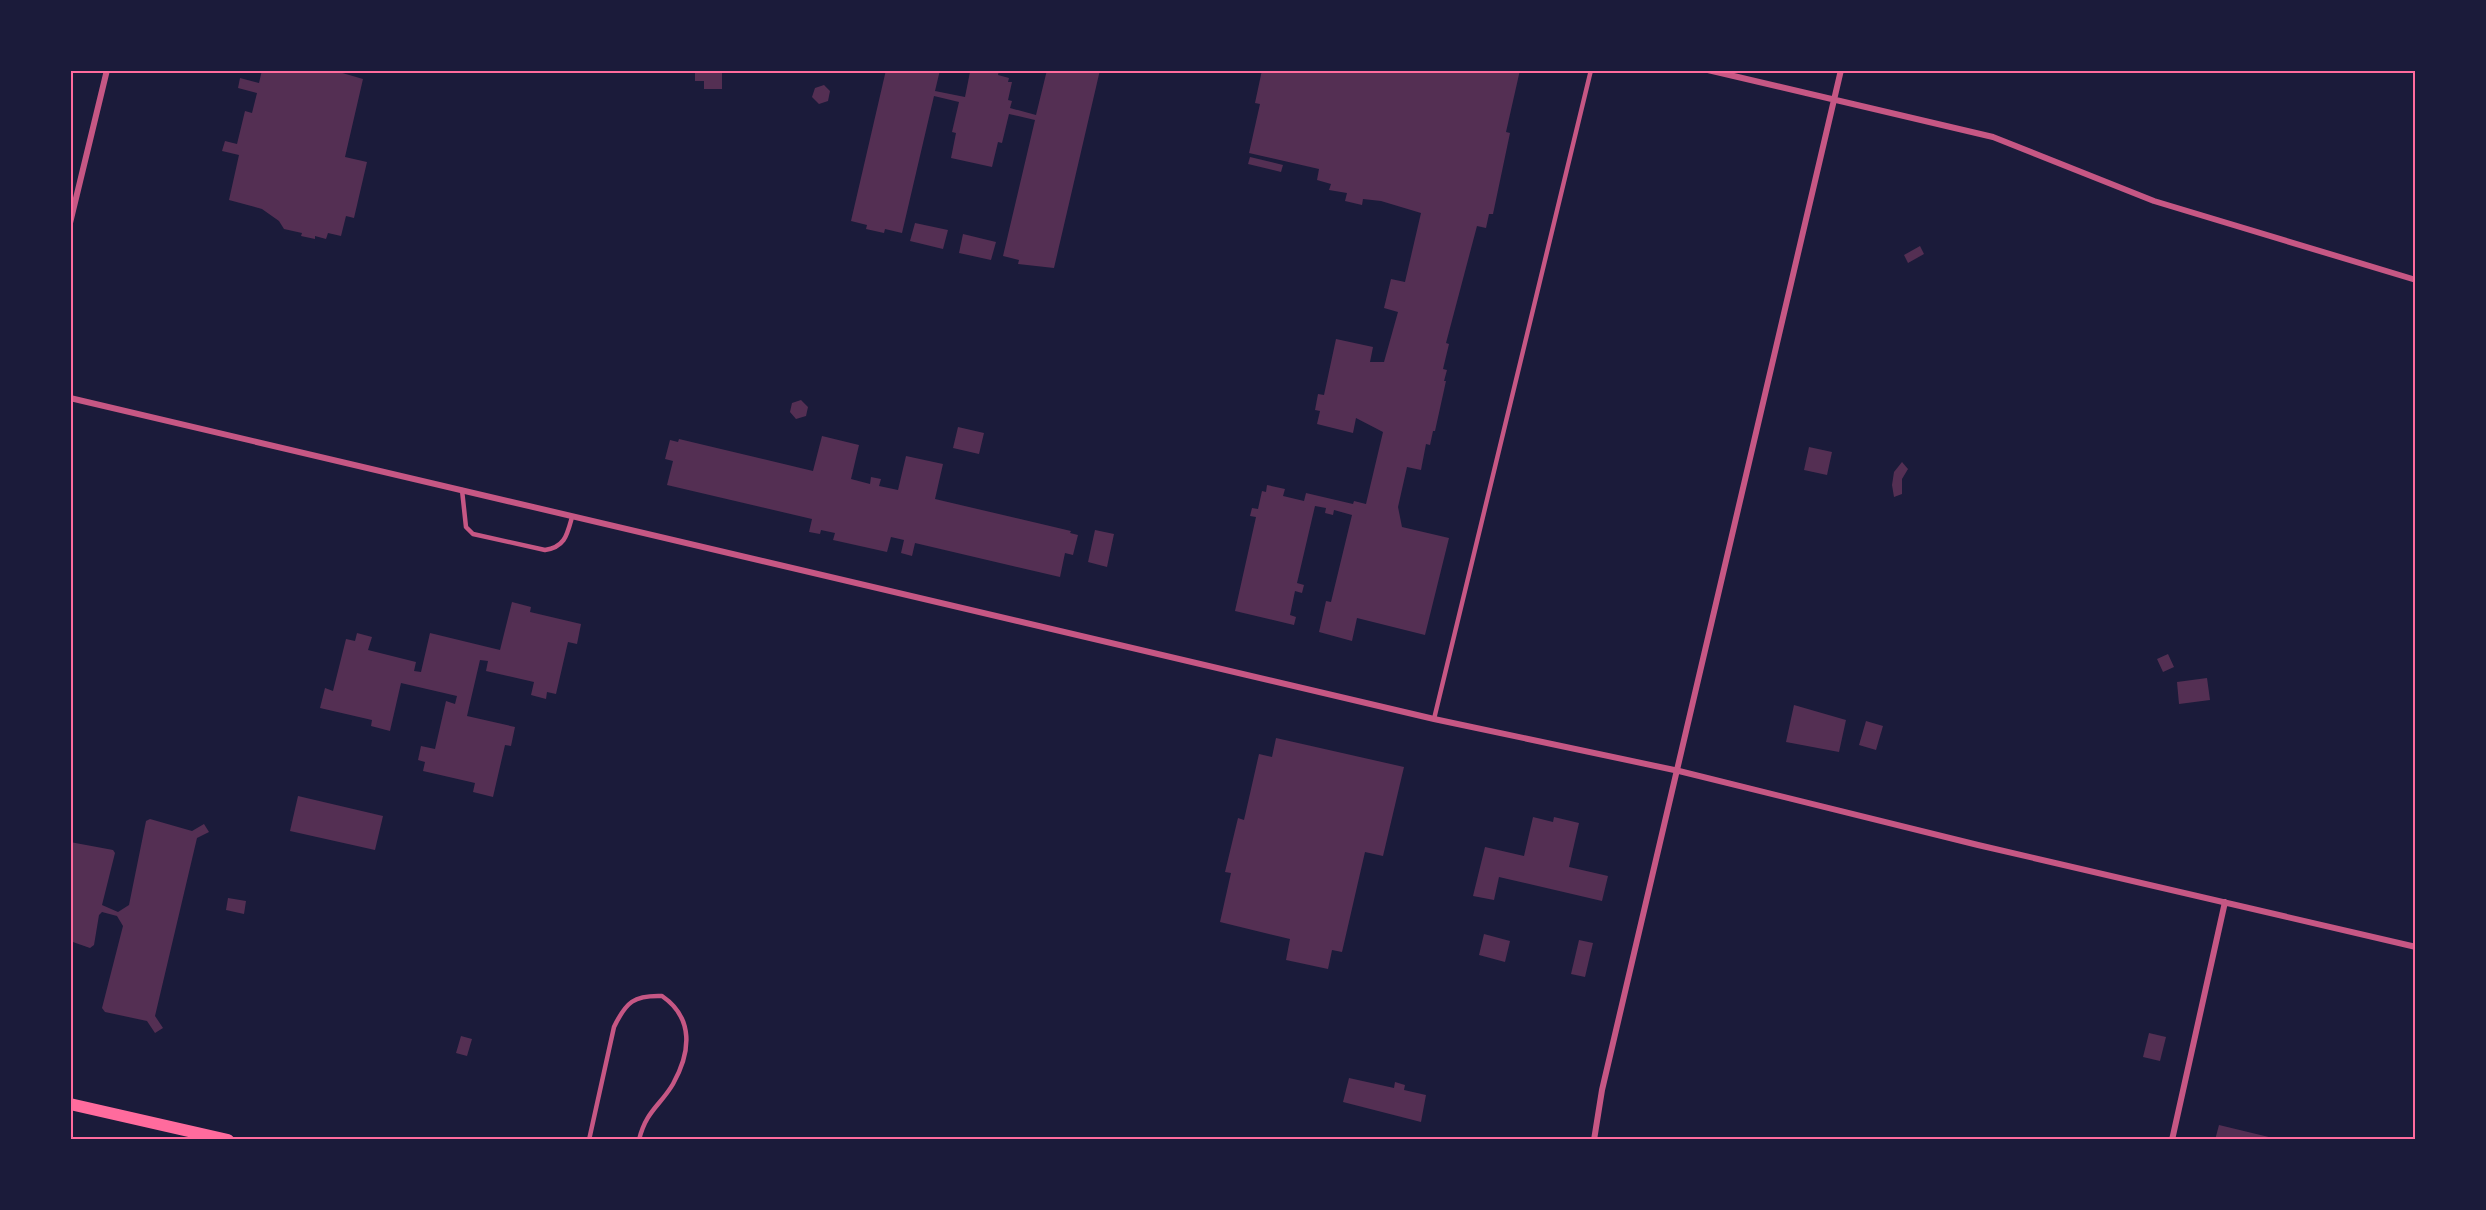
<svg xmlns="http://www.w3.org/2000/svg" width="2486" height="1210" font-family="Jost,sans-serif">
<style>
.building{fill:#542f53}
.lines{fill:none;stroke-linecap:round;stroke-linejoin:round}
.service{stroke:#c65784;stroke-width:4.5}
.minor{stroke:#c65784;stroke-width:6}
.secondary{stroke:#ff6b9d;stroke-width:12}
.neatline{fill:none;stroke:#ff6b9d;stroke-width:2}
</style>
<rect width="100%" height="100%" fill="#1b1b3a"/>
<path class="building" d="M262,70h70l31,9 -18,78 22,5 -13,56 -8,-2 -5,20 -13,-3 -2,6 -11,-3v3l-14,-3 1,-3 -18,-4 -5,-8 -17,-12 -33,-9 10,-45 -17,-4 3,-10 12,3 8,-33 7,2 5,-20 -19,-5 2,-10 19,5z
M695,70h27v19h-18v-8h-9z
M886,70h54l-5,21 30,6 5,-25 29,-2 -1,5 11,3 -1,4h4l-4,18 4,1 -2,7 26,7 11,-45h53l-46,198 -36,-4 1,-4 -16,-4 32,-136 -26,-6 -7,29 -4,-1 -6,25 -41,-9 5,-25 -4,-1 7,-30 -25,-6 -32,137 -17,-4 -1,4 -18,-4 1,-4 -16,-4z
M1262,70h258l-14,62 4,1 -17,81h-4l-3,14 -9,-2 -31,117 3,1 -6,25 4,1 -3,11h2l-11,50h-2l-3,14 -4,-1 -5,26 -14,-3 -9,40 4,20 47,11 -24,97 -68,-17 -5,23 -33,-9 7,-31 5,1 21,-87 -18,-5 -1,5 -8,-2 1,-5 -11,-2 -18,77 7,2 -2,8 -7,-2 -5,24 6,2 -2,8 -59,-14 21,-94 -6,-1 2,-8 6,1 4,-18 4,1 1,-7 18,4 -2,7 21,5 2,-8 47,11 1,-3 12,3 17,-72 -27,-14 -3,15 -36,-9 3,-13 -5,-1 3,-16 6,1 12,-56 37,8 -3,15h14l14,-50 -14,-4 7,-29 14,3 16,-69 -40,-12 -18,-2 -1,6 -17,-4 2,-8 -18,-3 2,-6 -14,-4 2,-11 -70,-16 11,-49 -5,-1z
M824,85l6,6 -2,10 -9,3 -7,-7 3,-9z
M1250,157l33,8 -2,7 -33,-8z
M915,223l33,7 -5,19 -33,-8z
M963,234l33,8 -5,18 -32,-7z
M1920,246l4,8 -16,9 -4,-8z
M801,400l7,7 -2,9 -10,3 -6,-7 2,-9z
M958,427l26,6 -5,21 -26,-6z
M822,436l37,9 -8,34 19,5 1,-7 10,2 -2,7 19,4 8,-34 37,8 -8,35 136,32 -1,2 8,2 -5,20 -8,-2 -5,24 -145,-34 -3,13 -11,-3 3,-13 -13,-3 -4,15 -54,-12 2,-7 -14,-3 -1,4 -11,-2 3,-13 -145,-34 6,-24 -8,-2 5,-19 8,2 1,-3 134,32z
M1809,447l23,5 -5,23 -23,-5z
M1902,462l6,7 -6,10v15l-8,3 -2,-12 2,-13z
M1095,530l19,4 -7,33 -19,-5z
M512,602l19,5 -1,5 51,12 -4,20 -9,-2 -12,52 -9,-2 -1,7 -15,-4 3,-13 -48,-11 2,-10 -8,-1 -13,56 48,11 -4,19 -6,-1 -12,52 -20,-5 2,-9 -52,-12 2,-9 -7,-2 3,-14 14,3 11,-48 9,3 2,-8 -56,-13 -11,48 -19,-5 1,-6 -52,-12 5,-20 8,3 13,-52 9,2 2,-8 15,4 -4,13 48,12 -2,9 7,1 9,-39 70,17z
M2168,654l6,13 -11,5 -6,-13z
M2207,678l3,22 -31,4 -2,-22z
M1794,705l52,15 -7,32 -53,-10z
M1866,721l17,5 -7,24 -17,-5z
M1276,738l128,29 -21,89 -18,-4 -23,100 -10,-2 -4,19 -42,-9 4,-21 -70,-17 11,-49 -6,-1 13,-54 6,2 15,-66 13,3z
M298,796l85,20 -8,34 -85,-19z
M1533,817l20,5 1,-5 25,6 -10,44 39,9 -6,25 -103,-24 -5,23 -21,-4 12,-49 39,9z
M150,819l42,12 12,-7 5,8 -12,6 -42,178 8,12 -8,5 -8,-12 -42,-9 -3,-4 21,-82 -6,-10 -15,-4 -3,3 -5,30 -4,3 -20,-7v-99l43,8 2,3 -13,52 16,7 11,-7 17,-84z
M228,898l18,3 -2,13 -18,-4z
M1484,934l26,7 -5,21 -26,-7z
M1579,940l14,3 -8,34 -14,-3z
M2149,1033l17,4 -6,24 -17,-4z
M461,1036l11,3 -5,17 -11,-3z
M1349,1078l45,10 1,-6 10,3 -1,5 22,5 -5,27 -78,-20z
M2219,1125l58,14v1h-62z"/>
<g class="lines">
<path class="service" d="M462,490l4,37 7,7 72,16c20,-3 22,-15 27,-33
M1434,719l157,-649
M589,1140l25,-113c12,-25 20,-32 48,-31 32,22 29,56 11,88 -13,22 -27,27 -34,56"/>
<path class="minor" d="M1708,70l285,67 161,64 262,79
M70,223l37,-153
M70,398l1364,321 245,52 299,74 438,102
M1594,1140l8,-50 239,-1020
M2172,1140l53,-238"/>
<path class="secondary" d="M70,1104l158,36"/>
</g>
<rect width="2486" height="1210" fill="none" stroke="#1b1b3a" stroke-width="144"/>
<rect x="72" y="72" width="2342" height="1066" class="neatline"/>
</svg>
